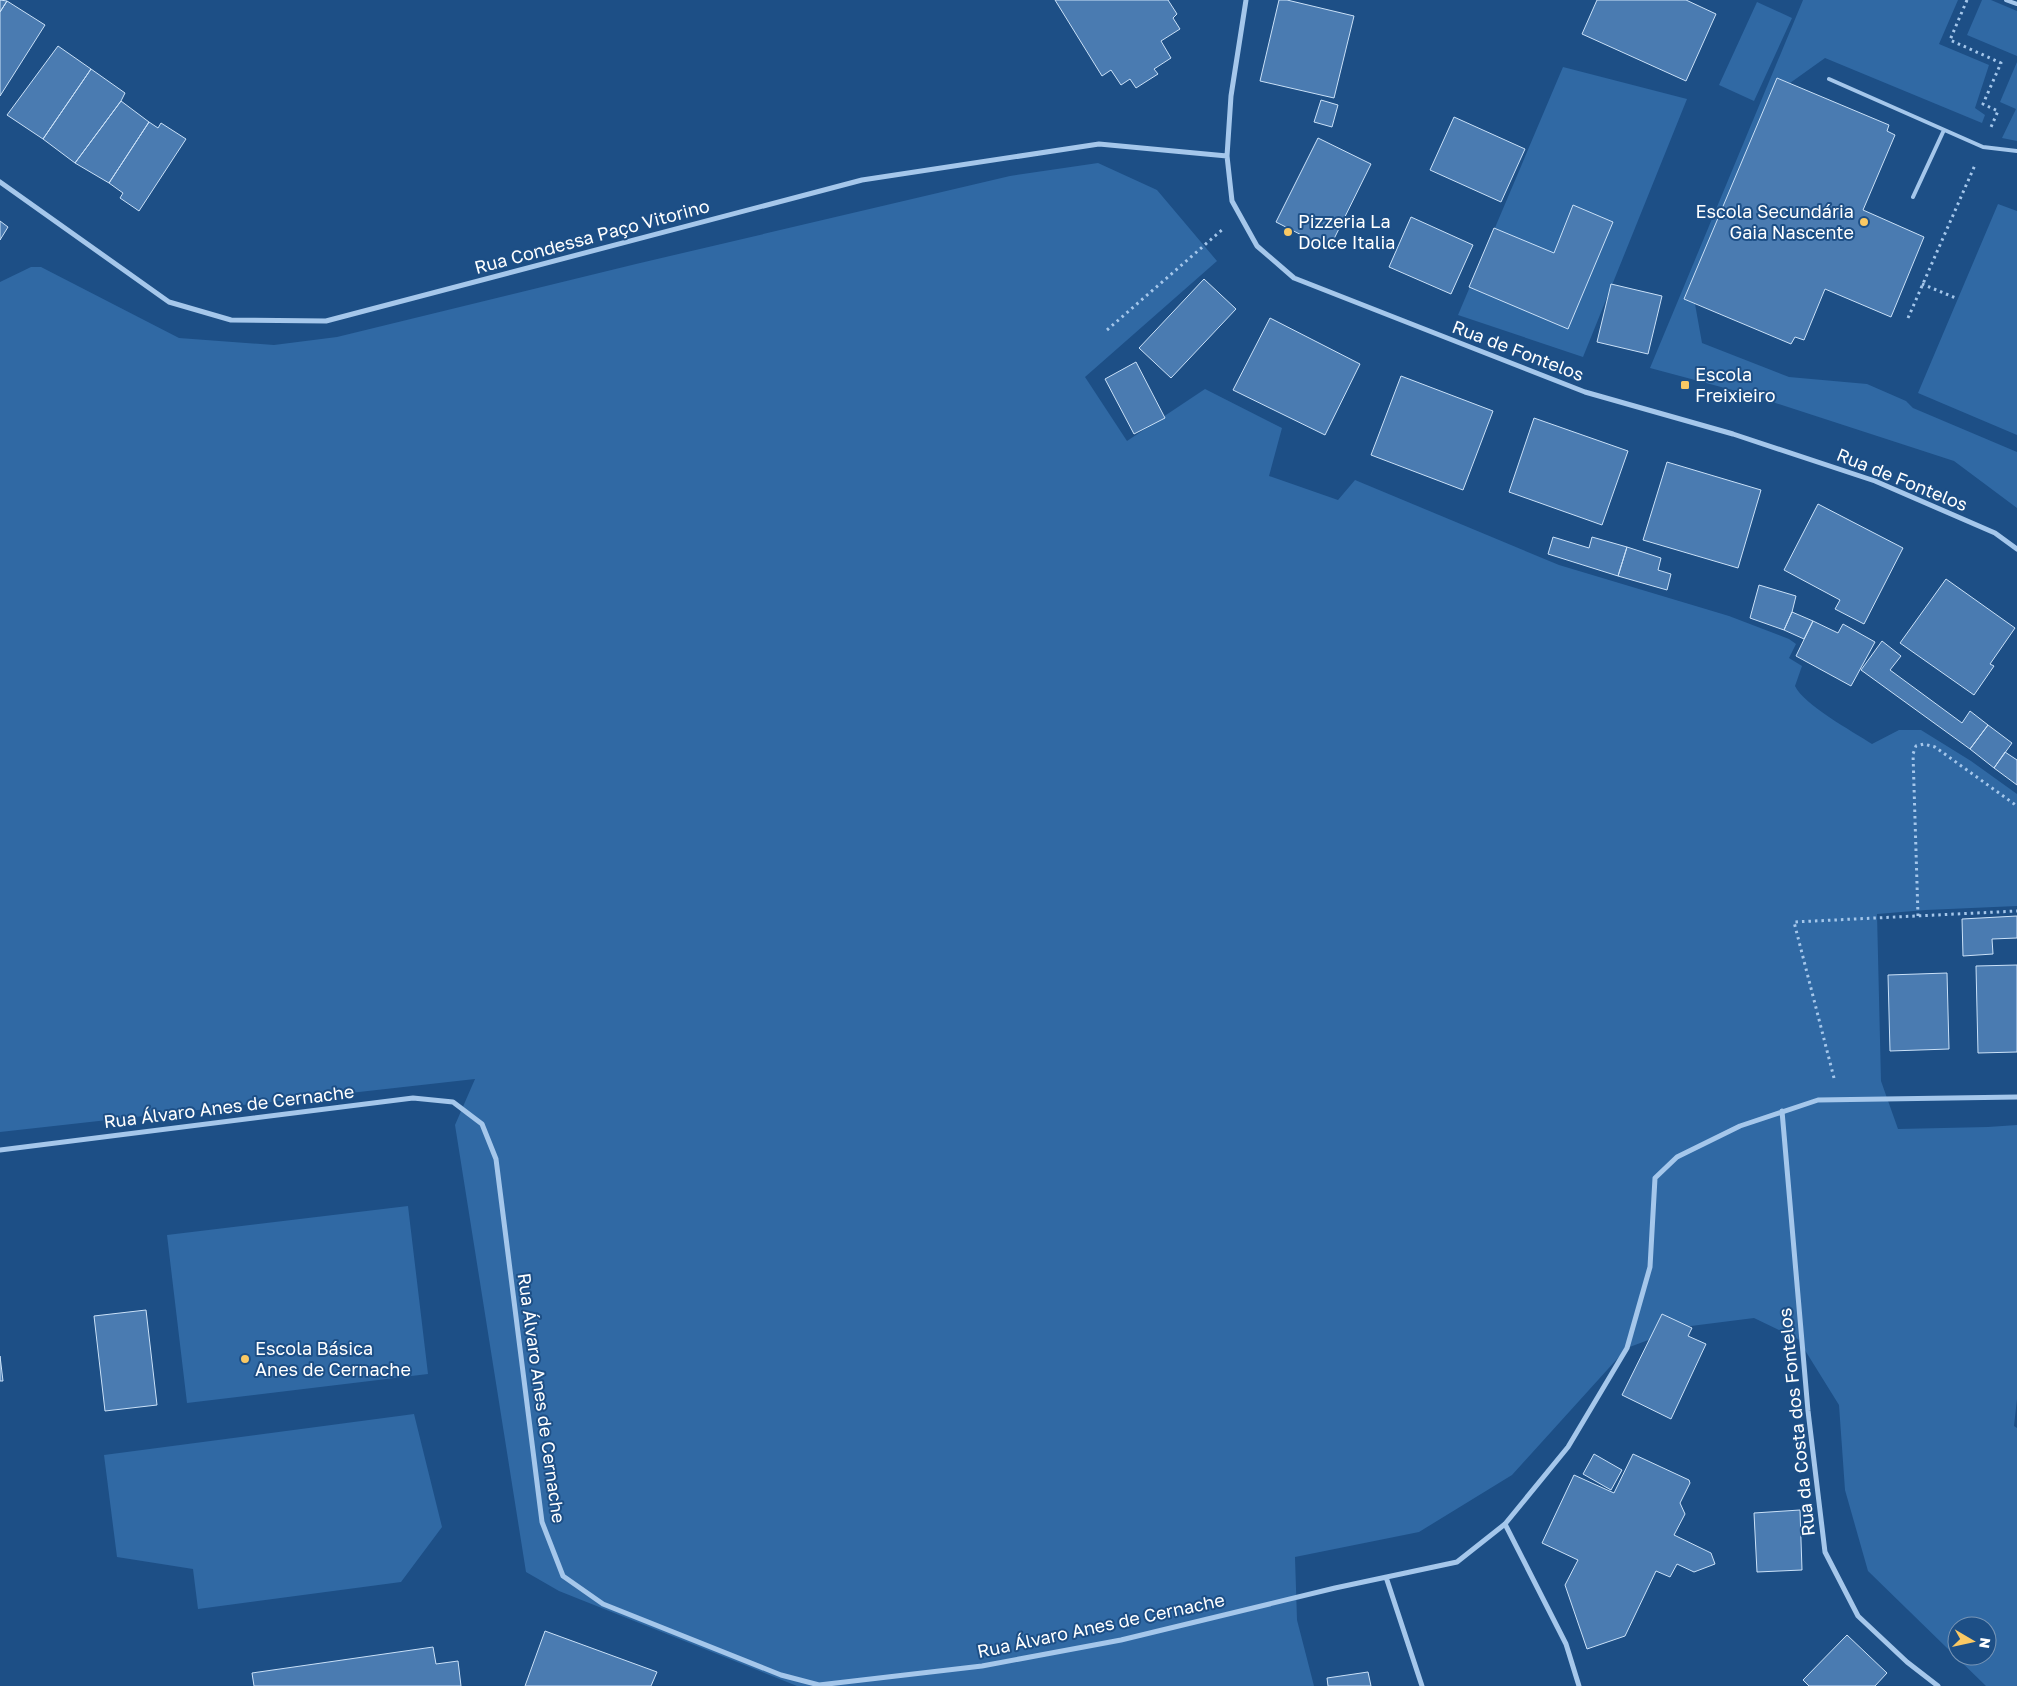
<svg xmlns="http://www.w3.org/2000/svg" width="2017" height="1686" font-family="'Golos Text',sans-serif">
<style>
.green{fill:#3069a4;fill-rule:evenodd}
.building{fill:#4a7bb1;stroke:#cae1f8}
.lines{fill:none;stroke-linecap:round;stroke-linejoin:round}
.path{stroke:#a5c7eb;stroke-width:3;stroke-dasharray:2.5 4;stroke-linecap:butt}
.service{stroke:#a5c7eb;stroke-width:4}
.minor{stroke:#a5c7eb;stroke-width:5}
.poi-dot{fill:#fac964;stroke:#1d4f86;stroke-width:2}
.labels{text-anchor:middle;stroke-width:4;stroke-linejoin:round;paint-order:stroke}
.poi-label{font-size:18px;fill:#fff;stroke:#1d4f86;text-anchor:start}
.street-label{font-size:18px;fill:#fff;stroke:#1d4f86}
</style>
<rect width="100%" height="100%" fill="#1d4f86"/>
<path class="green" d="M1803,0h155l-19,44 50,21 -14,43 10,7 -3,8 -157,-65 -35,25 -13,-5 -93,221 11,5 7,39 87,34 78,7 39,17 7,7 104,44v56l-63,-47 -203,-66 -101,-27z
M1982,0h9l26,11v45l-50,-21z
M1757,2l35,16 -38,83 -35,-16z
M2017,62v79l-15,-3 14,-29 -16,-7z
M1563,67l124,32 -104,258 -125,-42z
M1098,163l59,27 60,71 -132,116 42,64 78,-52 77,39 -13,48 69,24 17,-20 204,85 170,51 60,23 7,5 -7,14 13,8 -7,20c9,19 57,45 77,58l27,-14h22l50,31 46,33v112l-91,4 -49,4 4,167 17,48 90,-2 29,-2v274l-3,27 3,2v258h-31l-118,-115 -23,-81 -6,-85 -41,-66 -44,-21 -71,9 -56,21 -115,127 -93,57 -124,25 2,63 17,66h-517l-238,-95 -33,-19 -71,-447 20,-46 -475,53v-850l31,-15h10l138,71 95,7 63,-8 299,-73 374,-88zM1957,1626h30v30h-30z
M1998,204l19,7v224l-99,-42z
M408,1206l20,168 -241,29 -20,-168z
M414,1414l28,113 -41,55 -203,27 -5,-40 -76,-12 -13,-102z"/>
<path class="building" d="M0,0l7,1 -7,11z
M1055,0h113l9,14 -4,4 7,11 -19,12 10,17 -17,11 4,5 -22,14 -6,-9 -9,6 -10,-15 -9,6z
M1279,0h8l67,16 -20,82 -74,-17z
M1597,0h89l30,14 -30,67 -104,-47z
M7,1l38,24 -45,71v-84z
M58,46l33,23 -48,70 -36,-24z
M91,69l34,24 -4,8 -46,62 -32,-24z
M1777,78l112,47 -2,6 8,4 -32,75 61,27 -33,80 -66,-28 -21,51 -9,-3 -4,7 -107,-45z
M1321,100l17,5 -6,22 -18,-5z
M121,101l28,21 -40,61 -34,-20z
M1454,117l71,32 -24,53 -71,-32z
M149,122l9,6 3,-5 25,16 -47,72 -19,-13 3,-5 -14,-10z
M1318,138l53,26 -42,85 -53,-27z
M1573,205l40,17 -45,107 -99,-42 25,-59 60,25z
M1411,217l62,28 -22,49 -62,-27z
M0,221l8,6 -8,13z
M1204,279l32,30 -65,69 -32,-30z
M1611,284l51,12 -14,58 -51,-12z
M1270,318l90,46 -35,71 -92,-45z
M1136,362l29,56 -31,16 -29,-55z
M1401,376l92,35 -30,79 -92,-35z
M1534,418l94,33 -26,74 -93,-33z
M1667,462l94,28 -23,78 -95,-28z
M1818,504l85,44 -39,76 -29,-15 5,-9 -56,-30z
M1553,537l36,11 3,-11 35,10 -9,29 -70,-22z
M1627,547l34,11 -3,12 13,4 -4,16 -49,-14z
M1946,579l69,49 -25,36 4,2 -20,29 -74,-52z
M1759,585l37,11 -4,16 -8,18 -34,-12z
M1792,612l21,9 -9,18 -20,-9z
M1813,621l25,12 5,-9 32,18 -24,44 -55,-30z
M1882,641l19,15 -11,14 72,53 8,-12 18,14 -18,24 -109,-79z
M1988,725l24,18 -18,25 -24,-19z
M2005,752l12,8v25l-23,-17z
M2017,916v22l-25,1 1,15 -30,2 -1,-37z
M2017,965v87l-39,1 -2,-87z
M1947,973l2,76 -59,2 -2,-76z
M146,1310l11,95 -52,6 -11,-95z
M1662,1314l30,14 -4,8 18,8 -35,75 -49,-24z
M0,1356l3,25h-3z
M1594,1454l28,16 -11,20 -28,-16z
M1633,1454l56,26 1,3 -10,20 5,11 -11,21 37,18 4,11 -21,8 -17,-8 -7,13 -14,-6 -31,65 -38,13 -22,-64 13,-25 -36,-17 32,-68 40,18z
M1800,1510l2,60 -45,2 -3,-59z
M545,1631l112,41 -6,14h-126z
M1847,1635l40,38 -12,13h-66l-6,-6z
M433,1647l3,17 22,-3 3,25h-207l-2,-13z
M1368,1672l3,14h-43l-1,-8z"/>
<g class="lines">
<path class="path" d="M1967,0l-17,40 51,23 -18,41 15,7 -7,16
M1922,284l36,15
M1908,318l67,-153
M1107,330l116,-101
M1918,916l-5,-162 3,-8 8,-2 11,3 82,59
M1834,1078l-40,-156 223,-11"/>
<path class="service" d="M2006,0l11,4
M1829,79l154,68 34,4
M1913,197l31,-67"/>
<path class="minor" d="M1246,0l-15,96 -4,60 5,45 25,45 37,32 291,114 148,42 142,47 120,52 22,16
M0,182l169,120 62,18 95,1 536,-141 237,-36 128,12
M1782,1111l26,300 17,141 33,64 49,46 31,24
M0,1150l413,-52 40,4 29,22 14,35 46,363 21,54 40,28 178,71 38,10 163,-19 139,-26 214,-52 122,-26 48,-38 63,-77 59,-99 23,-81 5,-89 22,-21 63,-31 78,-26 199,-3
M1505,1524l61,120 13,42
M1386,1577l36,109"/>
</g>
<g class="poi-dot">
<circle cx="1864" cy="222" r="5"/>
<circle cx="1288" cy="232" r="5"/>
<rect x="1680" y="380" width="10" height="10" rx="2.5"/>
<circle cx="245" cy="1359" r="5"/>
</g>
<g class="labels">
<g class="poi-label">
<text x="1854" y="218" text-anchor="end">Escola Secundária<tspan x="1854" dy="21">Gaia Nascente</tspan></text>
<text x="1298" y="228">Pizzeria La<tspan x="1298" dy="21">Dolce Italia</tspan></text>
<text x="1695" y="381">Escola<tspan x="1695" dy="21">Freixieiro</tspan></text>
<text x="255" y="1355">Escola Básica<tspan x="255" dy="21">Anes de Cernache</tspan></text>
</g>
<g class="street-label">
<text transform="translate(592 237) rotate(-15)" y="6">Rua Condessa Paço Vitorino</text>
<text transform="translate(1518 351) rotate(21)" y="6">Rua de Fontelos</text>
<text transform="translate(1902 480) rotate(22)" y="6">Rua de Fontelos</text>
<text transform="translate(229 1107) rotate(-7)" y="6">Rua Álvaro Anes de Cernache</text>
<text transform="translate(541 1398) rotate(82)" y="6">Rua Álvaro Anes de Cernache</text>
<text transform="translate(1797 1422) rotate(-96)" y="6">Rua da Costa dos Fontelos</text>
<text transform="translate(1101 1626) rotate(-12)" y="6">Rua Álvaro Anes de Cernache</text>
</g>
</g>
<g transform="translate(1972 1641) rotate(99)"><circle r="24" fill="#1d4f86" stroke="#7795b6"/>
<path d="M0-4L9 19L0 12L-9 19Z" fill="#fac964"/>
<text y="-8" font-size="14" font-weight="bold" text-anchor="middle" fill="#ffffff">N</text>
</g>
</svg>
